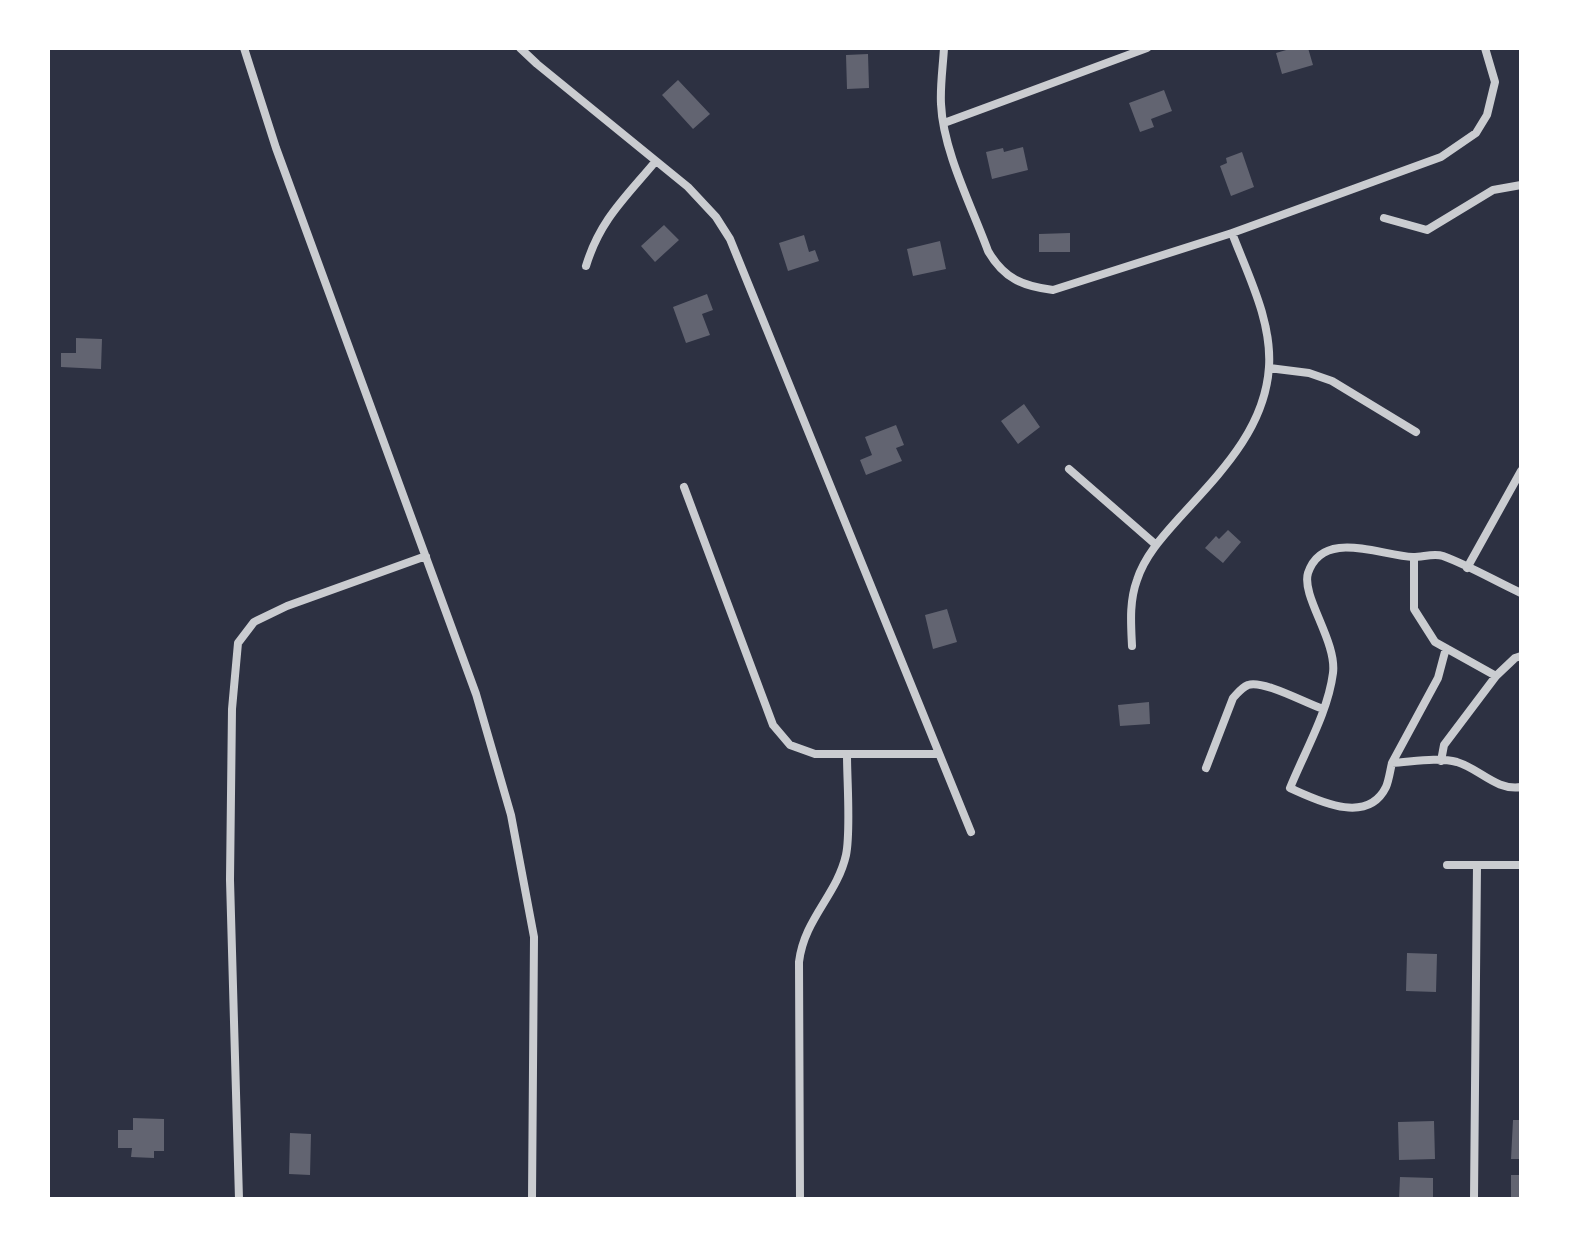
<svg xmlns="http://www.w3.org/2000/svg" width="1569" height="1247" font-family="Mulish,sans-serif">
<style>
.building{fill:#626471}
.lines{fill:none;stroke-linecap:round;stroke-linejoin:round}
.minor{stroke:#caccd0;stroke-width:8}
</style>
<rect width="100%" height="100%" fill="#2d3142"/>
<path class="building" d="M1293,48h15l5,17 -31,9 -6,-21z
M868,54l1,34 -22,1 -1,-34z
M678,80l32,34 -17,15 -31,-34z
M1164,90l8,21 -21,8 3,8 -14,5 -11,-29z
M1023,147l5,23 -36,9 -6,-27 17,-4 1,4z
M1242,152l12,35 -23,9 -11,-30 7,-3 -1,-5z
M664,225l15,15 -24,22 -14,-16z
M1070,233v19h-31v-18z
M804,235l5,17 6,-2 4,11 -31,10 -9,-28z
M940,241l6,28 -33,7 -6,-27z
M707,294l6,16 -11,4 8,21 -24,8 -13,-36z
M76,338l26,1 -1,30 -40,-2v-14h15z
M1024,404l16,23 -22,17 -17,-23z
M896,425l8,20 -8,3 6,13 -36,14 -6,-15 12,-5 -7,-18z
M1228,530l13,12 -18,21 -18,-15 11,-12 3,3z
M947,609l10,33 -24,7 -8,-34z
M1149,702l1,22 -30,2 -2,-21z
M1407,953l30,1 -1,38 -30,-1z
M133,1118l31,1v32h-10v7l-23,-1 1,-9h-14v-18h15z
M1513,1120h8v39h-10z
M1434,1121l1,38 -36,1 -1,-38z
M290,1133l21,1 -1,41 -21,-1z
M1511,1175h10v24h-10z
M1400,1177l33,1v21h-34z"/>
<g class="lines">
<path class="minor" d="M244,48l32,100 200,546 35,121 23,122 -2,262
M520,48l17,16 151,123 28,30 14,22 241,593
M944,48c-1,18 -4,38 -3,56 2,47 31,103 47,147 16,28 35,35 65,39l179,-57 209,-76 35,-24 11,-18 8,-33 -10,-34
M944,123l203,-75
M1384,218l43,12 66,-40 28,-5
M586,266c14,-46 39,-68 69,-104
M1269,368l40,5 23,8 84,51
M1069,469l86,75
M684,487l89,238 17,20 25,9h124
M1414,557v52l21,33 61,34 19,-18 6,-2
M1467,568l54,-97
M1521,593c-26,-12 -51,-27 -78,-37 -9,-3 -20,1 -30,1 -32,-1 -90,-29 -105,16 -7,23 29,68 25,100 -5,39 -28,78 -43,115 27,12 77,38 96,-1 3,-7 4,-16 6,-24 20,-1 45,-6 65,-1 23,7 39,29 64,25
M1132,646c-1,-22 -3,-44 5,-66 8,-25 27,-45 44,-64 39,-43 84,-87 88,-149 3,-46 -21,-92 -37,-134
M1441,761l3,-16 52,-69
M1392,763l46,-85 8,-30
M1206,768l27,-70c5,-5 8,-10 15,-13 16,-5 57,18 75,24
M1447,865h74
M239,1199l-9,-319 2,-171 6,-66 16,-21 33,-16 139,-50
M800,1199l-1,-237c5,-43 38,-67 47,-107 5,-24 1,-73 1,-100
M1474,1199l3,-334"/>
</g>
<rect width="1569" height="1247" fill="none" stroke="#ffffff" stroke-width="100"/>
</svg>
